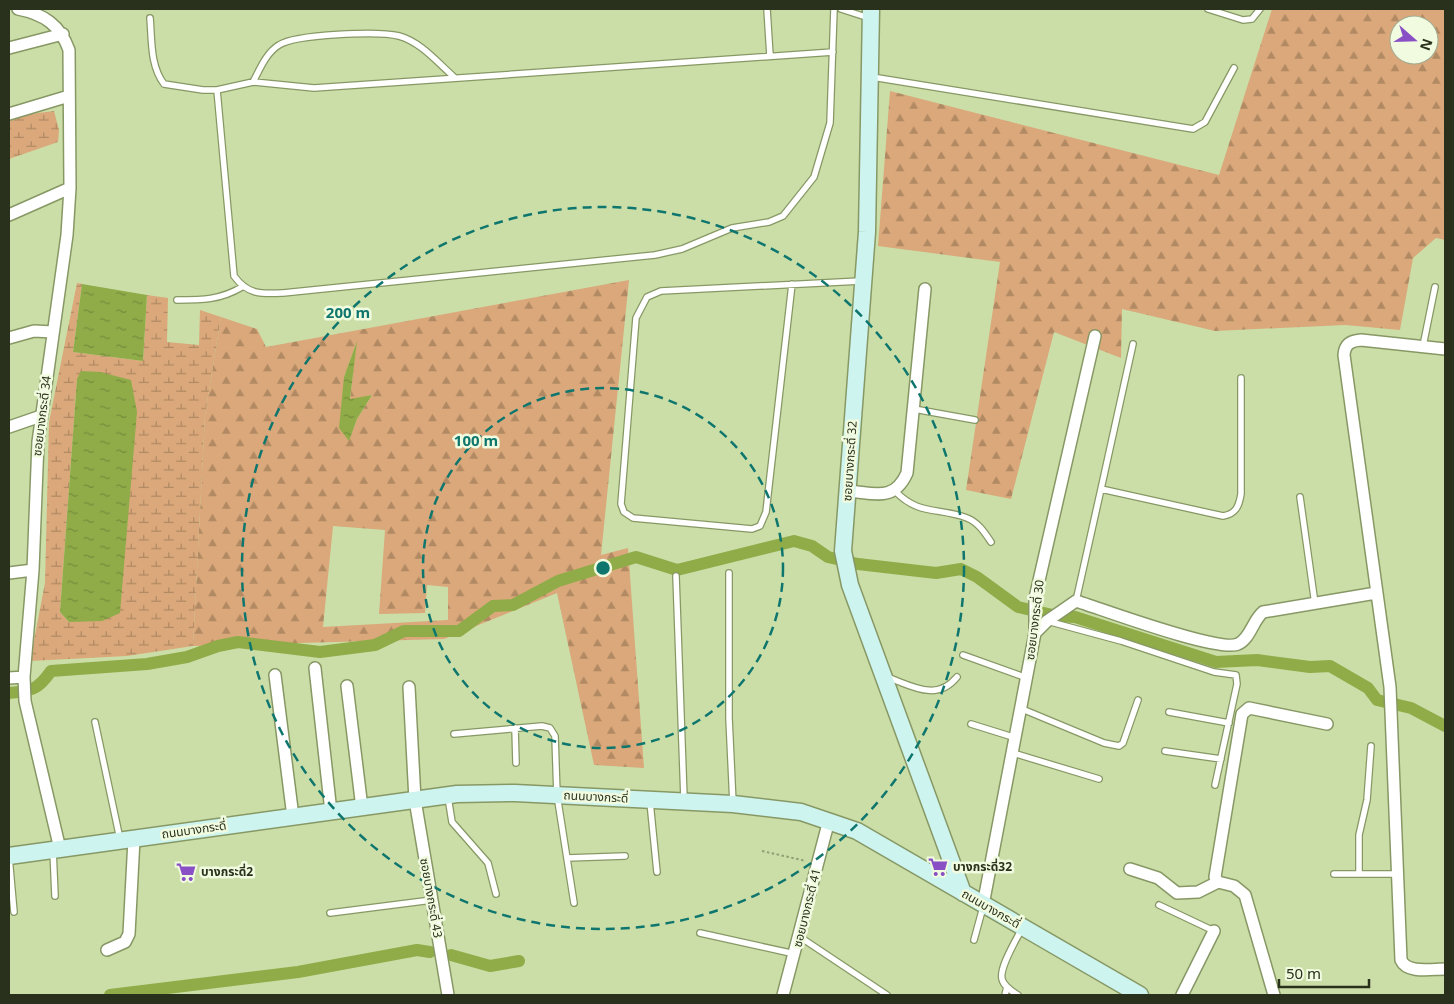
<svg xmlns="http://www.w3.org/2000/svg" width="1454" height="1004" font-family="'Noto Sans','Noto Sans Thai',sans-serif">
<style>
.forest{fill:url(#forest-firs);fill-rule:evenodd}
.wetland{fill:url(#wetland-marsh);fill-rule:evenodd}
.water{fill:url(#water-ripples)}
.lines{fill:none;stroke-linecap:round;stroke-linejoin:round}
.canal{stroke:#8fac48;stroke-width:12}
.lane-casing{stroke:#879865;stroke-width:8}
.street-casing{stroke:#879865;stroke-width:14}
.secondary-casing{stroke:#879865;stroke-width:19}
.path{stroke:#8f9e74;stroke-width:2;stroke-dasharray:2.5 2.5;stroke-linecap:butt}
.lane{stroke:#fff;stroke-width:5.5}
.street{stroke:#fff;stroke-width:11}
.secondary{stroke:#cef4ef;stroke-width:16}
.ring{fill:none;stroke:#0f766e;stroke-width:2.5;stroke-dasharray:9 6}
.labels{text-anchor:middle;stroke-width:5;stroke-linejoin:round;paint-order:stroke}
.street-label{font-size:12px;fill:#29301b;stroke:#f1fbe0}
.poi-label{font-size:12px;font-weight:bold;fill:#29301b;stroke:#f1fbe0;text-anchor:start}
.centre{fill:#0f766e;stroke:#f1fbe0;stroke-width:2.5}
.ring-label{font-size:15px;text-anchor:middle;font-weight:bold;fill:#0f766e;stroke:#f1fbe0;stroke-width:5;stroke-linejoin:round;paint-order:stroke}
</style>
<defs>
<pattern id="forest-firs" width="22" height="20" patternUnits="userSpaceOnUse" patternTransform="scale(1.25)"><rect width="22" height="20" fill="#daa87a"/><path d="M5 1l3.5 6h-7zM16 11l3.5 6h-7z" fill="#b18963"/></pattern>
<pattern id="wetland-marsh" width="20" height="14" patternUnits="userSpaceOnUse" patternTransform="scale(1.25)"><rect width="20" height="14" fill="#daa87a"/><path d="M1 5h8M5 5V1M11 12h8M15 12V8" fill="none" stroke="#b18963"/></pattern>
<pattern id="water-ripples" width="26" height="14" patternUnits="userSpaceOnUse" patternTransform="scale(1.25)"><rect width="26" height="14" fill="#8fac48"/><path d="M2 4q2-2 4 0t4 0M15 11q2-2 4 0t4 0" fill="none" stroke="#758c3b"/></pattern>
</defs>
<rect width="100%" height="100%" fill="#cbdea8"/>
<path class="forest" d="M1272,9h173v231l-9,-2 -23,20 -13,72 -55,-5 -130,6 -93,-22 -1,49 -67,-26 -43,167 -45,-9 34,-228 -122,-16 12,-155 329,84zM1399,25h30v30h-30z
M629,280l-28,275 27,-7 16,220 -50,-3 -37,-172 -113,46 -251,7 12,-231 16,-98 36,12 9,18zM356,344l-6,56 22,-5 -15,24 -8,21 -5,-63zM333,526l52,4 -6,84 46,-1 2,-28 21,2v33l-125,7z"/>
<path class="wetland" d="M54,111l5,19 -1,12 -49,17v-38l21,-7z
M77,283l5,1 -9,68 70,9 4,-66 21,3 -1,44 32,3 1,-35 21,7 -16,98 -12,231 -66,10 -97,5 15,-78 4,-161zM77,379l-8,243 -9,-10z"/>
<path class="water" d="M82,284l65,11 -4,66 -70,-9z
M357,341l-7,58 22,-4 -15,24 -8,22 -10,-13 5,-51z
M81,371l19,1 31,8 6,32 -17,201 -18,8 -33,1 -9,-10 17,-233z"/>
<g class="lines">
<path class="canal" d="M9,693c22,-2 29,-3 42,-22l96,-7 40,-7 31,-11 20,-4 82,10 55,-7 29,-14h55l34,-25 20,-1 45,-24 78,-24 41,13 117,-29 18,5 16,11 30,7 78,9 25,-4 16,8 41,30 39,9 18,1 141,45 41,-2 53,7 20,-1 38,22 9,12 34,8 34,18
M451,955l39,11 29,-5
M110,995l188,-23 119,-22 13,2"/>
<defs>
<path id="lane" d="M767,9l3,47
M841,9l28,9
M1208,9l35,11 9,-1 8,-10
M150,18c2,23 0,47 14,66l39,6h14l17,186c14,19 27,18 49,17l372,-38 27,-6 50,-21 37,-6 14,-6 31,-39 16,-54 4,-114
M872,77l321,52 12,-7 29,-54
M253,82c7,-13 13,-29 26,-37 17,-11 100,-14 120,-9 22,6 39,27 55,41
M217,90l36,-8 61,6 519,-36
M792,284l-26,228 -6,14 -8,3 -119,-11 -9,-6 -3,-8 15,-186 11,-21 14,-6 200,-10
M177,300c25,0 43,0 65,-13
M1423,346l12,-59
M914,409l61,11
M1101,489l32,-145
M895,491c24,25 43,16 72,27 11,4 18,15 24,24
M1300,497l15,107
M729,573v145l4,86
M676,576l8,223
M1076,601l25,-112 122,27c13,-2 16,-10 18,-22v-116
M1047,621l74,20 93,31 22,3 1,9 -22,101
M963,655l64,23
M887,677c25,9 50,25 70,0
M1022,709l82,34 15,3 4,-3 15,-43
M1169,712l60,11
M95,722l25,117
M971,724l45,14
M515,728l1,35
M454,734l88,-8 8,2 5,8 2,59 17,108
M1165,751l56,8
M1013,753l86,26
M448,797l4,25 36,41 8,31
M650,802l7,70
M53,850l2,46
M9,857l5,55
M567,858l58,-2
M1334,874h64
M1359,874v-39l8,-35 4,-54
M1159,905l55,26
M330,913l102,-13
M700,933l95,21
M800,937l87,58
M974,940l9,-33
M1005,995l2,-8
M1018,995c-6,-4 -14,-8 -16,-16 -3,-12 15,-40 20,-51"/>
<path id="street" d="M18,9c26,5 42,16 51,41l1,138 -3,47 -29,207 -5,128 -9,107 1,24 35,148
M9,48l54,-14
M9,114l60,-18
M9,215l61,-27
M9,338l25,-7 19,1
M1445,349l-84,-9c-11,1 -16,4 -17,15l46,332 11,273c6,14 31,9 44,9
M9,427l32,-11
M848,491c27,2 46,11 59,-18l18,-184
M9,573l24,-3
M1035,633l12,-12 29,-20c26,8 143,52 162,43 12,-5 15,-24 25,-32l113,-19
M315,668l16,144
M275,675l18,142
M9,678l15,-1
M347,686l15,122
M409,687l6,113 33,195
M1130,869l28,9 19,15 21,-1 20,-10
M983,905l52,-272v-35l60,-262
M107,950l18,-8 4,-8 5,-95
M783,995l46,-175
M1182,995l32,-64
M1274,995l-29,-100 -11,-9 -16,-4 -3,-5 27,-163 7,-6 78,16"/>
<path id="secondary" d="M871,9l-4,223 -24,319 7,34 113,308
M9,856l448,-62 58,-1 218,11 68,8 56,19 283,164"/>
</defs>
<use href="#lane" class="lane-casing"/>
<use href="#street" class="street-casing"/>
<use href="#secondary" class="secondary-casing"/>
<path class="path" d="M762,851l44,10"/>
<use href="#lane" class="lane"/>
<use href="#street" class="street"/>
<use href="#secondary" class="secondary"/>
</g>
<g class="ring">
<circle cx="603" cy="568" r="180"/>
<circle cx="603" cy="568" r="361"/>
</g>
<defs>
<symbol id="supermarket-bare" viewBox="-9 -9 18 18"><path d="M-6-5.5h2.5l.6 2H6L4.5 2H-2.5L-4.4-4H-6ZM-1.5 3.2a1.3 1.3 0 1 0 .1 0ZM3 3.2a1.3 1.3 0 1 0 .1 0Z" fill="#8950c6" stroke="#f1fbe0" stroke-width="2.5" paint-order="stroke"/></symbol>
</defs>
<g fill-rule="evenodd">
<use href="#supermarket-bare" x="924" y="853" width="28" height="28"/>
<use href="#supermarket-bare" x="172" y="858" width="28" height="28"/>
</g>
<g class="labels">
<g class="street-label">
<text transform="translate(42 416) rotate(-83)" y="4">ซอยบางกระดี่ 34</text>
<text transform="translate(850 461) rotate(-86)" y="4">ซอยบางกระดี่ 32</text>
<text transform="translate(1035 620) rotate(-83)" y="4">ซอยบางกระดี่ 30</text>
<text transform="translate(596 797) rotate(3)" y="4">ถนนบางกระดี่</text>
<text transform="translate(194 830) rotate(-8)" y="4">ถนนบางกระดี่</text>
<text transform="translate(431 898) rotate(80)" y="4">ซอยบางกระดี่ 43</text>
<text transform="translate(807 908) rotate(-76)" y="4">ซอยบางกระดี่ 41</text>
<text transform="translate(991 909) rotate(30)" y="4">ถนนบางกระดี่</text>
</g>
<g class="poi-label">
<text x="953" y="871">บางกระดี่32</text>
<text x="201" y="876">บางกระดี่2</text>
</g>
</g>
<circle cx="603" cy="568" r="8" class="centre"/>
<g class="ring-label">
<text x="348" y="318">200 m</text>
<text x="476" y="446">100 m</text>
</g>
<rect width="1454" height="1004" fill="none" stroke="#29301b" stroke-width="20"/>
<g transform="translate(1414 40) rotate(110)"><circle r="24" fill="#f1fbe0" stroke="#a1aa91"/>
<path d="M0-4L9 19L0 12L-9 19Z" fill="#8950c6"/>
<text y="-8" font-size="14" font-weight="bold" text-anchor="middle" fill="#29301b">N</text>
</g>
<path d="M1279 979v8h90v-8" fill="none" stroke="#29301b" stroke-width="2.5"/>
<text x="1286" y="979" font-size="15" fill="#29301b" stroke="#f1fbe0" stroke-width="4" paint-order="stroke">50 m</text>
</svg>
